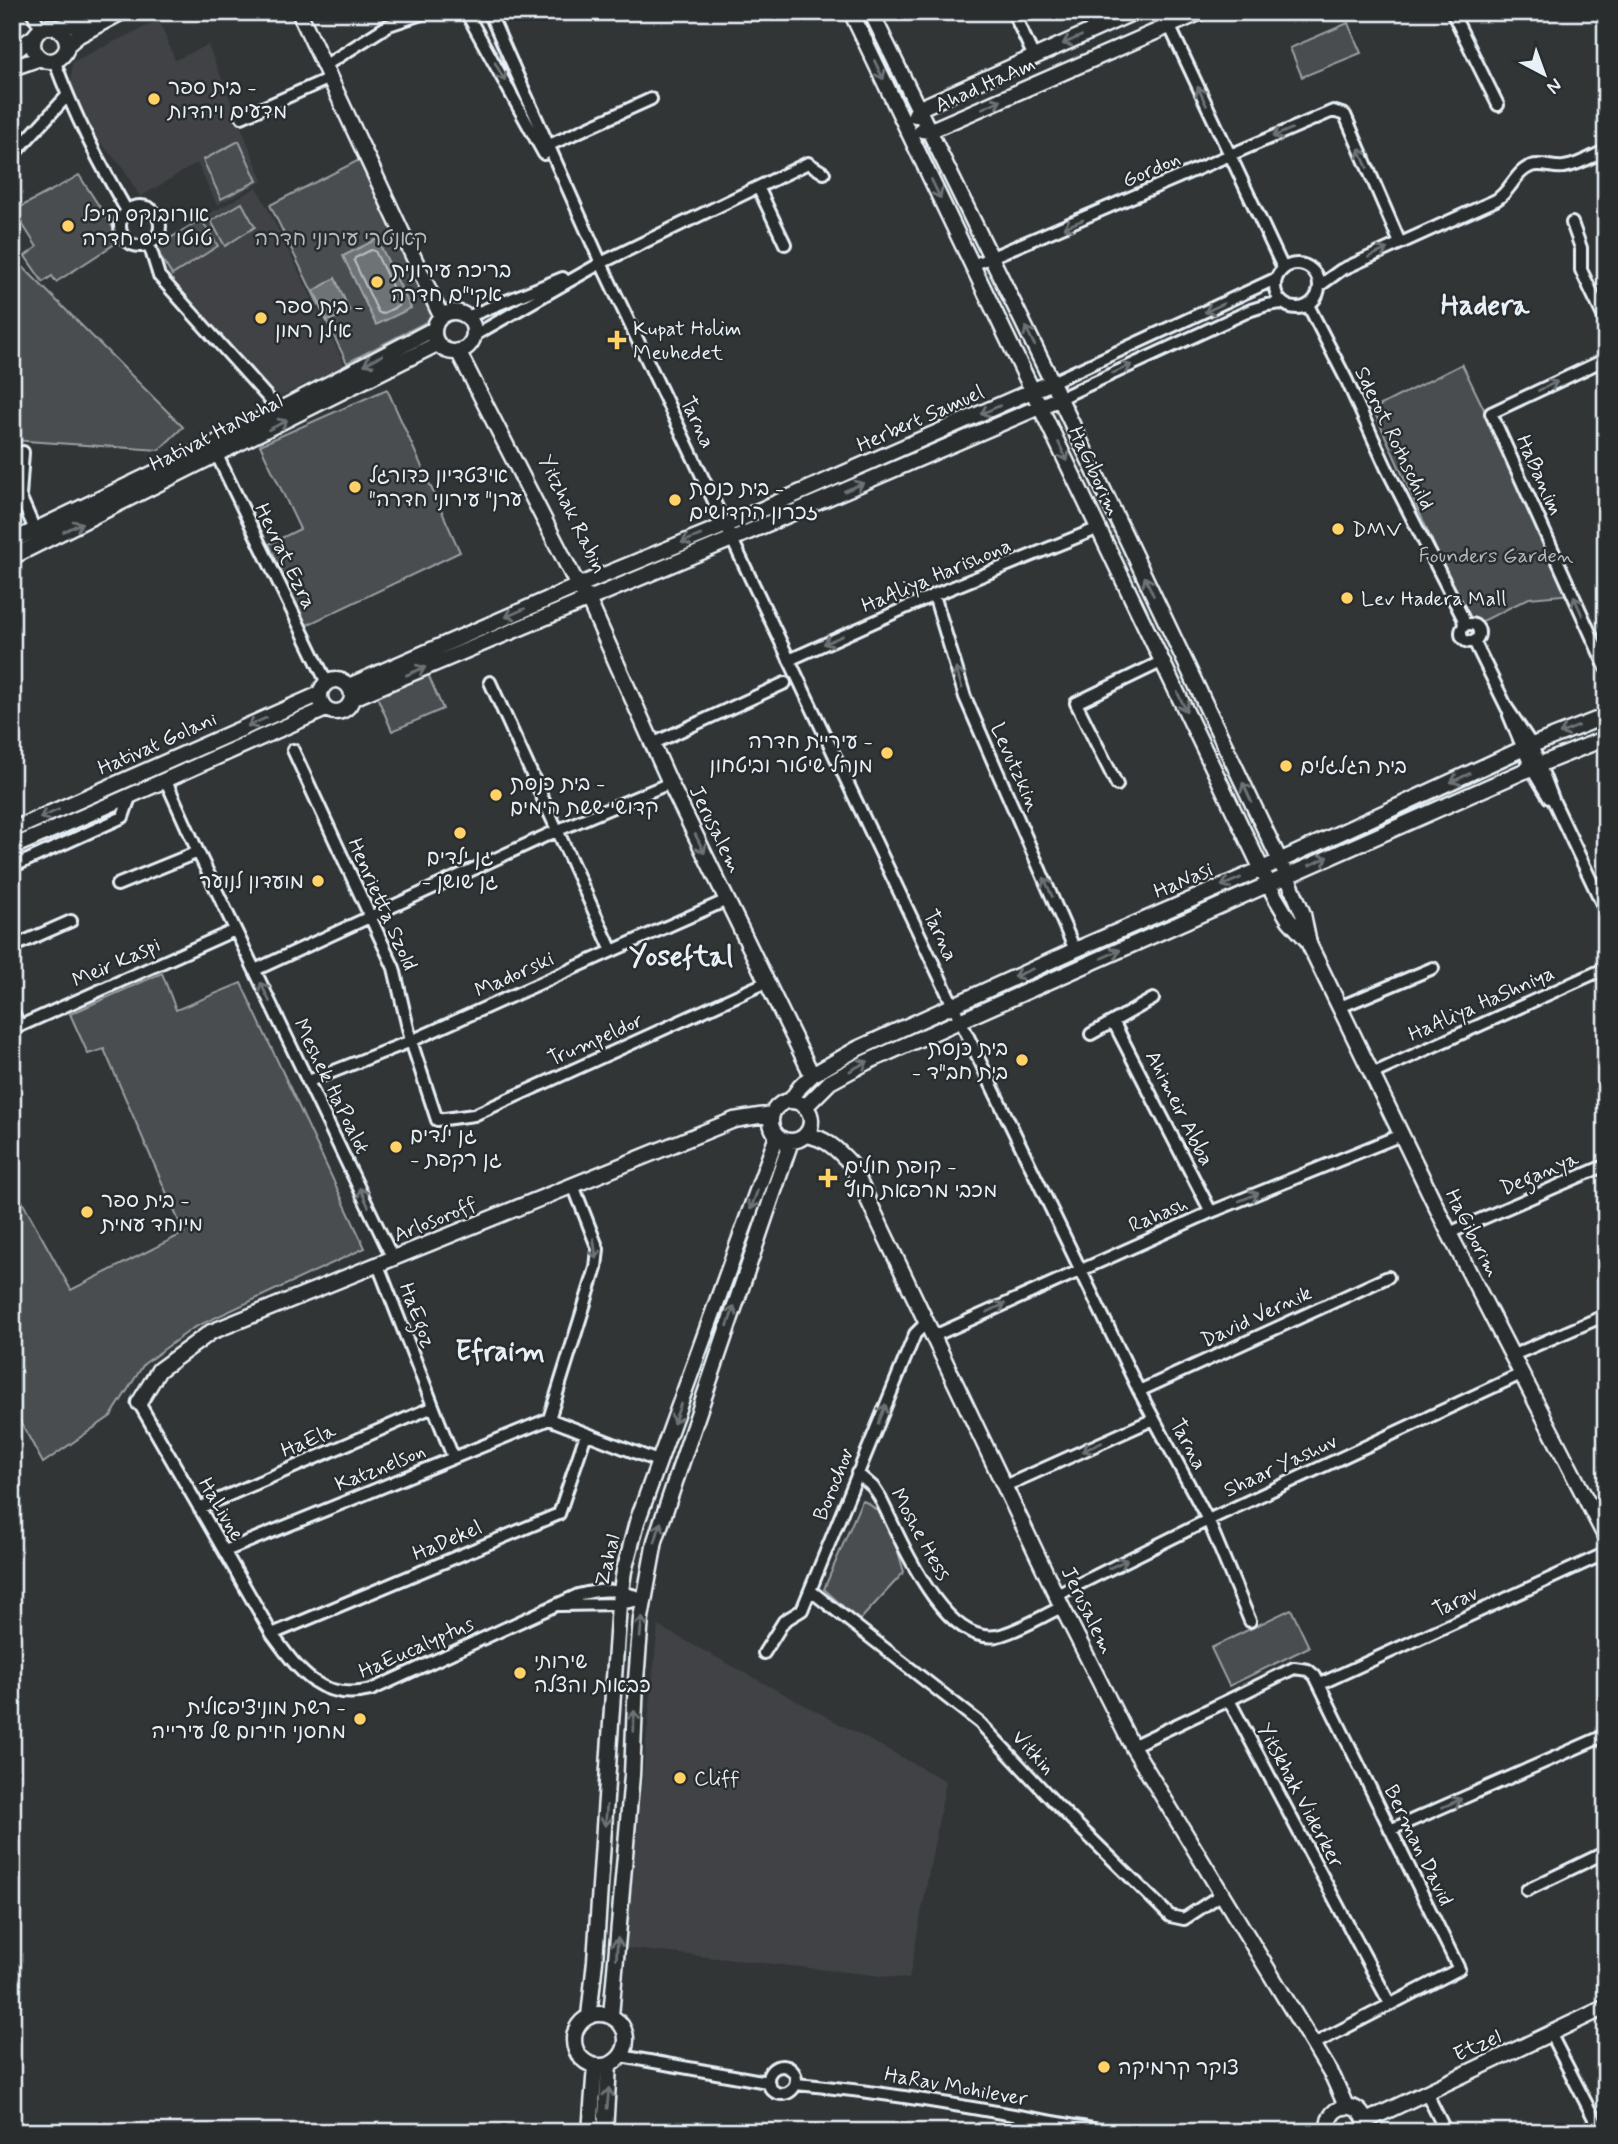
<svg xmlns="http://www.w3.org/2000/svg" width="1618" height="2144" font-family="Mynerve,'Playpen Sans Hebrew',sans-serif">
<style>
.built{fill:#3f4244}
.green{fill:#494d4f;stroke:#989fa4;stroke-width:2}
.water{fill:#6e7376;stroke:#9fa5aa;stroke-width:2}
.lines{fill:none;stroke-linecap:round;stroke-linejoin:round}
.shore{stroke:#b7bfc4;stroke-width:2}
.street-casing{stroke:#e8f1f8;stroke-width:16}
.secondary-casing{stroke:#e8f1f8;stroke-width:19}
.street{stroke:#2a2d2e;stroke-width:10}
.secondary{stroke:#2a2d2e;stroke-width:14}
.oneway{stroke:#6c7275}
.poi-dot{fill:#ffd166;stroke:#2a2d2e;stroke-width:2.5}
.labels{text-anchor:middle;stroke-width:5;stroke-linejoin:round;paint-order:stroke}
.street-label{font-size:21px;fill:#e8f1f8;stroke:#2a2d2e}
.poi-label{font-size:21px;fill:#e8f1f8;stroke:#2a2d2e;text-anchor:start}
.park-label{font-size:21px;fill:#b0b8bd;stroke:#2a2d2e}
.district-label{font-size:28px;font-weight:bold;fill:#e8f1f8;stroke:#2a2d2e}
</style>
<rect width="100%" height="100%" fill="#323536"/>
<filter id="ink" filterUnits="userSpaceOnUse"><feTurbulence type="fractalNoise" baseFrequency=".0143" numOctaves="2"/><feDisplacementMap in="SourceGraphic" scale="14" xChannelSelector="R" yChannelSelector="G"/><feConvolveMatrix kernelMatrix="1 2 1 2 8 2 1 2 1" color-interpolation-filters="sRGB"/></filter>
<g filter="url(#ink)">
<path class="built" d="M159,20l16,40 33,-15 55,136 -46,24 -20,-42 -57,34 -17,-29 -31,-35 -21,-47 1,-24z
M257,187l88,178 -69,34 -114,-123 -3,-6 3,-3 -6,-12v-11z
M658,1626l288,155 -37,198 -284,-31z"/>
<path class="green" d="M1348,23l13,30 -59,24 -12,-29z
M239,141l18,40 -36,18 -18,-39z
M359,160l75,158 -87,45 -77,-158z
M79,175l42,65 -65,42 -4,-6 -9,6 -18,-26 12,-9 -23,-36c21,-13 44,-23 65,-36z
M242,203l13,24 -30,19 -14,-25z
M201,219l17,27 -46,29 -17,-27z
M12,256l171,171 -24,23 -147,-10z
M1462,364l112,230 -45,4 -58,29 -98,-218z
M387,389l73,163 -155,74 -36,-82 31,-15 -40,-84z
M427,672l16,37 -51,22 -16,-37z
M162,973l14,37 65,-27 124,265 -172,80 -49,36 -33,52 -68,47 -31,-57v-223l59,107 113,-57 -80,-184 -16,5 -18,-40z
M862,1500c27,12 34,45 42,72l-45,49 -35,-32z
M1291,1609l18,38 -80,39 -18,-38z"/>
<path class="water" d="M377,239l34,69 -35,17 -33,-69z
M335,278l15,34 -22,9 -14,-30z"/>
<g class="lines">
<path class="shore" d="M371,250l4,1 25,52 -2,3 -16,8 -4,-2 -24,-51 1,-3z"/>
<defs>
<path id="street" d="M32,12l9,17
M466,12l78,142
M489,12l112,251 359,757 179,371 69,129 42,101
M1013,12l21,45
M1163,12l120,256
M1452,12l46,93
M54,60c21,57 43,99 73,151
M332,61l57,-36 39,-13
M242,117l88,-39
M547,146l104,-47
M12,156l55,-60
M758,187l27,57
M120 226a20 20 0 1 1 40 0a20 20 0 1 1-40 0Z
M1572,223l9,25v22l25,52
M149,244l10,32 120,134
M1275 286a22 22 0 1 1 44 0a22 22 0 1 1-44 0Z
M973,265l360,-154 12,4 55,128
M1319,286l22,-16 155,-70c15,-9 19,-28 35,-34 12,-4 22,3 33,1 15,-2 29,-11 42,-17
M1308,305l39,76 39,86 77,151 1,8
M467,317l96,-39
M473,336l128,-73 207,-100 16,10
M1606,359l-115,54 115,255
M1052,382l223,-103
M1060,398l191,-88 16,-5 14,-2
M215,451l112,232
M23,452l-3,44 15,34
M934,595l31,102 110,253
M1461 633a9 9 0 1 1 18 0a9 9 0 1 1-18 0Z
M1474,641l33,67 25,37 22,57 52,110
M789,660l145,-65 165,-67
M1509,715l22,53 18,30
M652,744l133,-61
M293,750l101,218 17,73 26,79 37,-5 293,-133
M166,781l32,71 195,407
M1117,785l-41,-82 87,-42
M12,867l111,-50 7,-20
M117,885l81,-33
M12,947l59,-26
M612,951l115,-51
M255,970l301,-139 114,-48
M1340,1007l93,-39
M12,1011l8,15
M1114,1023l97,189
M12,1024l8,2 215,-96
M1091,1034l62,-35
M1372,1074l234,-106
M309,1081l102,-40 201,-90 -122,-269
M1449,1233l157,-68
M378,1265l75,192
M934,1336l277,-124 190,-77
M1511,1356l95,-41
M1139,1391l249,-114
M139,1403l133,231c27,37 48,68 99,56l207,-95c26,-7 41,-6 66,4
M549,1419l47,-151 2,-19 -25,-64
M549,1419l111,43
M857,1473l16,14 7,11c20,39 62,147 117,138 20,-4 47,-21 65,-29
M1005,1486l149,-67
M199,1508l234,-101
M225,1551l324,-132
M811,1591l169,132 75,80 115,113 14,3 38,-25
M1057,1595l151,-75 313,-146
M560,1605l59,-1 25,-5
M272,1634l287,-120 27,-80
M764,1653l20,-32 18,-11 113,-276 12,-12
M1320,1684l286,-131
M1229,1700l65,-32 14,2 7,6 144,293 -145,75
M1132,1746l97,-46 161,304
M1390,1830l216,-95
M1527,1890l79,-38
M1550,2033l51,99
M621,2056l146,26
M768 2080a14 14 0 1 1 28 0a14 14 0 1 1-28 0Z
M795,2084c106,9 210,30 315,48
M1426,2092l20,40"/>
<path id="secondary" d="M299,12l142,304
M851,12l423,883 15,25 20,22
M871,12l181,370 235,494 16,38 6,30 140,289 157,305
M33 44a17 17 0 1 1 34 0a17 17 0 1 1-34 0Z
M56,28l17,-4 21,-12
M67,45l12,-10 43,-23
M12,53l22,-16
M12,68l29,-10
M915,115l3,-6 216,-97
M922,130l7,1 272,-119
M434 332a20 20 0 1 1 40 0a20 20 0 1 1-40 0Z
M458,351l120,235 10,13 82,184 142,292
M12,541l200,-96 222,-116
M12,557l425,-213
M320 696a16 16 0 1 1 32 0a16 16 0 1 1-32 0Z
M349,686l238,-104 139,-57 326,-143
M353,698l379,-159 328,-141
M12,830l308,-136
M12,847c105,-44 209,-93 314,-138
M790,1101l10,-14 12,-12 45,-26 218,-99 187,-81 260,-120 84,-33
M771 1121a20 20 0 1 1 40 0a20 20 0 1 1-40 0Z
M805,1107l25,-25 37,-20 664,-294 75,-30
M806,1135c20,3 31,14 45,29l211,443 70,139 201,331 13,29
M139,1403l20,-33 52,-38 523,-212 38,-6
M574 2040a26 26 0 1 1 52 0a26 26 0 1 1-52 0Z
M589,2016l6,-55 24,-357 5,-33 13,-49 140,-386
M611,2016l21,-241 4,-95 5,-62 14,-77 136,-400
M1366,2121l240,-114
M590,2132l5,-66
M605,2132l4,-67
M1329,2132c-6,-33 42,-34 36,0"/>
</defs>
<use href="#street" class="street-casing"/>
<use href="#secondary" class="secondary-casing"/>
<use href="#street" class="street"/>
<use href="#secondary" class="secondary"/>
</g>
<defs><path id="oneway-shaft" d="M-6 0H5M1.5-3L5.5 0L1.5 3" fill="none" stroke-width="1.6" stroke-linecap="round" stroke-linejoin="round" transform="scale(1.75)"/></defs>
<g class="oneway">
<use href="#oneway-shaft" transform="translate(1072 40) rotate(156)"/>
<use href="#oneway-shaft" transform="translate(879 70) rotate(64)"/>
<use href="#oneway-shaft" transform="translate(500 72) rotate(62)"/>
<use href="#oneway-shaft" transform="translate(1202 96) rotate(-115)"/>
<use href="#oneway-shaft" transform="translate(992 104) rotate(-24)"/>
<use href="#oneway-shaft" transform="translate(1282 133) rotate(156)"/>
<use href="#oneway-shaft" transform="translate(1363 158) rotate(-113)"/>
<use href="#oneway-shaft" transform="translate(936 189) rotate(64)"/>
<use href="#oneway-shaft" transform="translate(1073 224) rotate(158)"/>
<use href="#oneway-shaft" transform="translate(1378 253) rotate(-24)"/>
<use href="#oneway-shaft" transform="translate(1214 308) rotate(155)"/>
<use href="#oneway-shaft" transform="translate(1030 336) rotate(-116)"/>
<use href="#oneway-shaft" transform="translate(373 360) rotate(152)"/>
<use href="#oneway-shaft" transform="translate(1122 369) rotate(-24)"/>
<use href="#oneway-shaft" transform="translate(1548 386) rotate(-25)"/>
<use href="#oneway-shaft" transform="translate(990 410) rotate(156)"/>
<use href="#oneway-shaft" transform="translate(278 425) rotate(-27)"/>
<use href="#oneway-shaft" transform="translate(1063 452) rotate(65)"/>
<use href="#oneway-shaft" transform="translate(854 487) rotate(-23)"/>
<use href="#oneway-shaft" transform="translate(73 527) rotate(-26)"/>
<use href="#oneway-shaft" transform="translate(691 539) rotate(158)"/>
<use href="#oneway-shaft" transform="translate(1149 586) rotate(-115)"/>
<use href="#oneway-shaft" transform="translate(1578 606) rotate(-114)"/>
<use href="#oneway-shaft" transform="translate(515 613) rotate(156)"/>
<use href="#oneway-shaft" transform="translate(833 640) rotate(156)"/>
<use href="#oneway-shaft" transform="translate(416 671) rotate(-23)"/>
<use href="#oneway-shaft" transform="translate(959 678) rotate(-107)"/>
<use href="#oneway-shaft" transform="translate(1182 702) rotate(65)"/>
<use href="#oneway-shaft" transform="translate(257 722) rotate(156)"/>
<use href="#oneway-shaft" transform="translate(1569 730) rotate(158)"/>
<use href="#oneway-shaft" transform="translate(1460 778) rotate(155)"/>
<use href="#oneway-shaft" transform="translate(1247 792) rotate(-115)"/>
<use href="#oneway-shaft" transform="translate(49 814) rotate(156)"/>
<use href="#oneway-shaft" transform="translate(700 844) rotate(64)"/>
<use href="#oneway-shaft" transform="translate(1319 861) rotate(-24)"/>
<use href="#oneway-shaft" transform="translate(1231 882) rotate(157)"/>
<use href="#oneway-shaft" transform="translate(1048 887) rotate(-114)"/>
<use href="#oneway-shaft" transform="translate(1111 954) rotate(-24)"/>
<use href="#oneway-shaft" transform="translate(1023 973) rotate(156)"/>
<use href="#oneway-shaft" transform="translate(265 992) rotate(-116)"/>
<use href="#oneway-shaft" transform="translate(859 1066) rotate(-29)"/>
<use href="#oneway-shaft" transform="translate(364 1197) rotate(-115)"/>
<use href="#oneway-shaft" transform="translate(1249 1197) rotate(-22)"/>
<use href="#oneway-shaft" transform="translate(754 1200) rotate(110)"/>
<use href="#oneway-shaft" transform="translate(595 1249) rotate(82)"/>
<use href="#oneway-shaft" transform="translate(996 1308) rotate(-25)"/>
<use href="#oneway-shaft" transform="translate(731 1316) rotate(-71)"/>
<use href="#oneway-shaft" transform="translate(677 1414) rotate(110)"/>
<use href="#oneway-shaft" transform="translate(882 1414) rotate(-68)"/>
<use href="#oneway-shaft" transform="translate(1092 1447) rotate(156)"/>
<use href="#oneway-shaft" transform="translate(658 1532) rotate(-73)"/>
<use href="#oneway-shaft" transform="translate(1118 1564) rotate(-26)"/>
<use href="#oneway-shaft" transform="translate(641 1627) rotate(-85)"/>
<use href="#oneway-shaft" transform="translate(634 1721) rotate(-88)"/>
<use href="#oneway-shaft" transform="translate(1452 1803) rotate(-24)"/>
<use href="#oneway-shaft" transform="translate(606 1816) rotate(94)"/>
<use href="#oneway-shaft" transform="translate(617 1948) rotate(-87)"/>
<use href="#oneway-shaft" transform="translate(608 2098) rotate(-85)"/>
</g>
</g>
<g class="poi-dot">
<circle cx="154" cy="99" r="7"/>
<circle cx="68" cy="226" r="7"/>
<circle cx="377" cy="282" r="7"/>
<circle cx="261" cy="318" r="7"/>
<path d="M613.5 329.5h7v7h7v7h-7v7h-7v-7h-7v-7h7z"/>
<circle cx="355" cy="487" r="7"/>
<circle cx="675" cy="500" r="7"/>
<circle cx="1338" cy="529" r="7"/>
<circle cx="1347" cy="598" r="7"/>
<circle cx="887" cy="753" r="7"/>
<circle cx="1286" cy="766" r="7"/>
<circle cx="496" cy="795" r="7"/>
<circle cx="460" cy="833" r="7"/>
<circle cx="318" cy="881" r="7"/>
<circle cx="1022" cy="1060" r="7"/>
<circle cx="396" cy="1147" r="7"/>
<path d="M824.5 1167.5h7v7h7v7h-7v7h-7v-7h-7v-7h7z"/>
<circle cx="87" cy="1212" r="7"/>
<circle cx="520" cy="1673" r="7"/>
<circle cx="360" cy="1719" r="7"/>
<circle cx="680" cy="1778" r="7"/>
<circle cx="1104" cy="2067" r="7"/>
</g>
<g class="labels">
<g class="street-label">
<text transform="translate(985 84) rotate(-24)" y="7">Ahad HaAm</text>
<text transform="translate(1151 169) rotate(-24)" y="7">Gordon</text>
<text transform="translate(920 418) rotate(-24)" y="7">Herbert Samuel</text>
<text transform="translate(698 422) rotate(65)" y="7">Tarna</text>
<text transform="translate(216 432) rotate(-27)" y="7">Hativat HaNahal</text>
<text transform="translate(1395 438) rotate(64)" y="7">Sderot Rothschild</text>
<text transform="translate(1095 471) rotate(65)" y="7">HaGiborim</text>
<text transform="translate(1540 475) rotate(66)" y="7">HaBanim</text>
<text transform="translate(573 514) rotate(64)" y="7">Yitzhak Rabin</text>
<text transform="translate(286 556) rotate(64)" y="7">Hevrat Ezra</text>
<text transform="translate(936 575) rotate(-23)" y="7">HaAliya Harishona</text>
<text transform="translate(157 743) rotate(-24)" y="7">Hativat Golani</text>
<text transform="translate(1016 767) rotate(66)" y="7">Levutzkin</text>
<text transform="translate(716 829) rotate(64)" y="7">Jerusalem</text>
<text transform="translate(1183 880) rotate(-23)" y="7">HaNasi</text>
<text transform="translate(383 904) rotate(66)" y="7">Henrietta Szold</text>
<text transform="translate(941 935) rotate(65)" y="7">Tarna</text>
<text transform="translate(116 962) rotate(-24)" y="7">Meir Kaspi</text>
<text transform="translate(514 974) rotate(-24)" y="7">Madorski</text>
<text transform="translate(1481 1003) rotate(-24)" y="7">HaAliya HaShniya</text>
<text transform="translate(595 1039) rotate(-24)" y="7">Trumpeldor</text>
<text transform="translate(332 1086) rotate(64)" y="7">Meshek HaPoalot</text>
<text transform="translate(1180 1108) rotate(63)" y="7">Ahimeir Abba</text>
<text transform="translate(1539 1173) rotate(-23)" y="7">Deganya</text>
<text transform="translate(1158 1214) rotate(-23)" y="7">Rahash</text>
<text transform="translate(435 1219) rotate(-22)" y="7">Arlosoroff</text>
<text transform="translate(1473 1233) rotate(63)" y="7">HaGiborim</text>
<text transform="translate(418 1315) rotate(69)" y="7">HaEgoz</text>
<text transform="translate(1256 1316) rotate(-25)" y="7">David Vernik</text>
<text transform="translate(308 1440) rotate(-23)" y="7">HaEla</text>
<text transform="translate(1189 1444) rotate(62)" y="7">Tarna</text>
<text transform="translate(1280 1465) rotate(-25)" y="7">Shaar Yashuv</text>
<text transform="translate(380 1467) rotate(-22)" y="7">Katznelson</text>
<text transform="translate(833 1484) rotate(-68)" y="7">Borochov</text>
<text transform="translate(222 1509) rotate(59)" y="7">HaLivne</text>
<text transform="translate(921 1534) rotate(61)" y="7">Moshe Hess</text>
<text transform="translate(447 1540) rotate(-23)" y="7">HaDekel</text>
<text transform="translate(607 1560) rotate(-77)" y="7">Zahal</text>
<text transform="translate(1455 1601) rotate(-25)" y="7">Tarav</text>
<text transform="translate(1088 1610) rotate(64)" y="7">Jerusalem</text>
<text transform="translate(416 1647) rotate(-24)" y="7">HaEucalyptus</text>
<text transform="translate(1034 1752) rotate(47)" y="7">Vitkin</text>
<text transform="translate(1301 1795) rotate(62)" y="7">Yitskhak Viderker</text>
<text transform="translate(1419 1845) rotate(64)" y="7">Berman David</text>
<text transform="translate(1477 2045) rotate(-25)" y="7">Etzel</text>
<text transform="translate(956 2086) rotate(10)" y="7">HaRav Mohilever</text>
</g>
<g class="poi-label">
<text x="168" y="94">בית ספר -<tspan x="168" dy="24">מדעים ויהדות</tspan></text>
<text x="82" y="221">אורובוקס היכל<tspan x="82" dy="24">טוטו פיס חדרה</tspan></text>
<text x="391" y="277">בריכה עירונית<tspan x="391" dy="24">אקי"ם חדרה</tspan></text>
<text x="275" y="313">בית ספר -<tspan x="275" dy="24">אילן רמון</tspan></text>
<text x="633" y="335">Kupat Holim<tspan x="633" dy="24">Meuhedet</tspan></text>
<text x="369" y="482">איצטדיון כדורגל<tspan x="369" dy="24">"ערן" עירוני חדרה</tspan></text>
<text x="689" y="495">בית כנסת -<tspan x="689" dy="24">זכרון הקדושים</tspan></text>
<text x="1352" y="536">DMV</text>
<text x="1361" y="605">Lev Hadera Mall</text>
<text x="873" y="748" text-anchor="end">עיריית חדרה -<tspan x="873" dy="24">מנהל שיטור וביטחון</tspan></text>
<text x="1300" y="773">בית הגלגלים</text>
<text x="510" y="790">בית כנסת -<tspan x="510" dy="24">קדושי ששת הימים</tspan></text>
<text x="460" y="864" text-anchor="middle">גן ילדים<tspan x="460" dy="24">- גן שושן</tspan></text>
<text x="304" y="888" text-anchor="end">מועדון לנוער</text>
<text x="1008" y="1055" text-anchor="end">בית כנסת<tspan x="1008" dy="24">- בית חב"ד</tspan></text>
<text x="410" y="1142">גן ילדים<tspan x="410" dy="24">- גן רקפת</tspan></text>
<text x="844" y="1173">קופת חולים -<tspan x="844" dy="24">מכבי מרפאת חוץ</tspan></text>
<text x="101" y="1207">בית ספר -<tspan x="101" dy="24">מיוחד עמית</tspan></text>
<text x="534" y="1668">שירותי<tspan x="534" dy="24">כבאות והצלה</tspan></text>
<text x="346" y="1714" text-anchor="end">רשת מוניציפאלית -<tspan x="346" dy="24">מחסני חירום של עירייה</tspan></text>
<text x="694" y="1785">Cliff</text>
<text x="1118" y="2074">צוקר קרמיקה</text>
</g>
<g class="park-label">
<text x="341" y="245">קאנטרי עירוני חדרה</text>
<text x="1496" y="562">Founders Garden</text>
</g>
<g class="district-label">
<text x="1485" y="314">Hadera</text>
<text x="681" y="965">Yoseftal</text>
<text x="500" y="1360">Efraim</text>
</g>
</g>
<rect width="1618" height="2144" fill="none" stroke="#2a2d2e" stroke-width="42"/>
<rect x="21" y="21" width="1576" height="2102" fill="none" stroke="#e8f1f8" stroke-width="2.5" filter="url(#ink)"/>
<g transform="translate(1544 74) rotate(139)" stroke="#2a2d2e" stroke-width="5" paint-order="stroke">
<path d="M0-5L12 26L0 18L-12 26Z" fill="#e8f1f8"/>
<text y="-10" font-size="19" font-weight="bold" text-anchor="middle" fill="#e8f1f8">N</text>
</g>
</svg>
